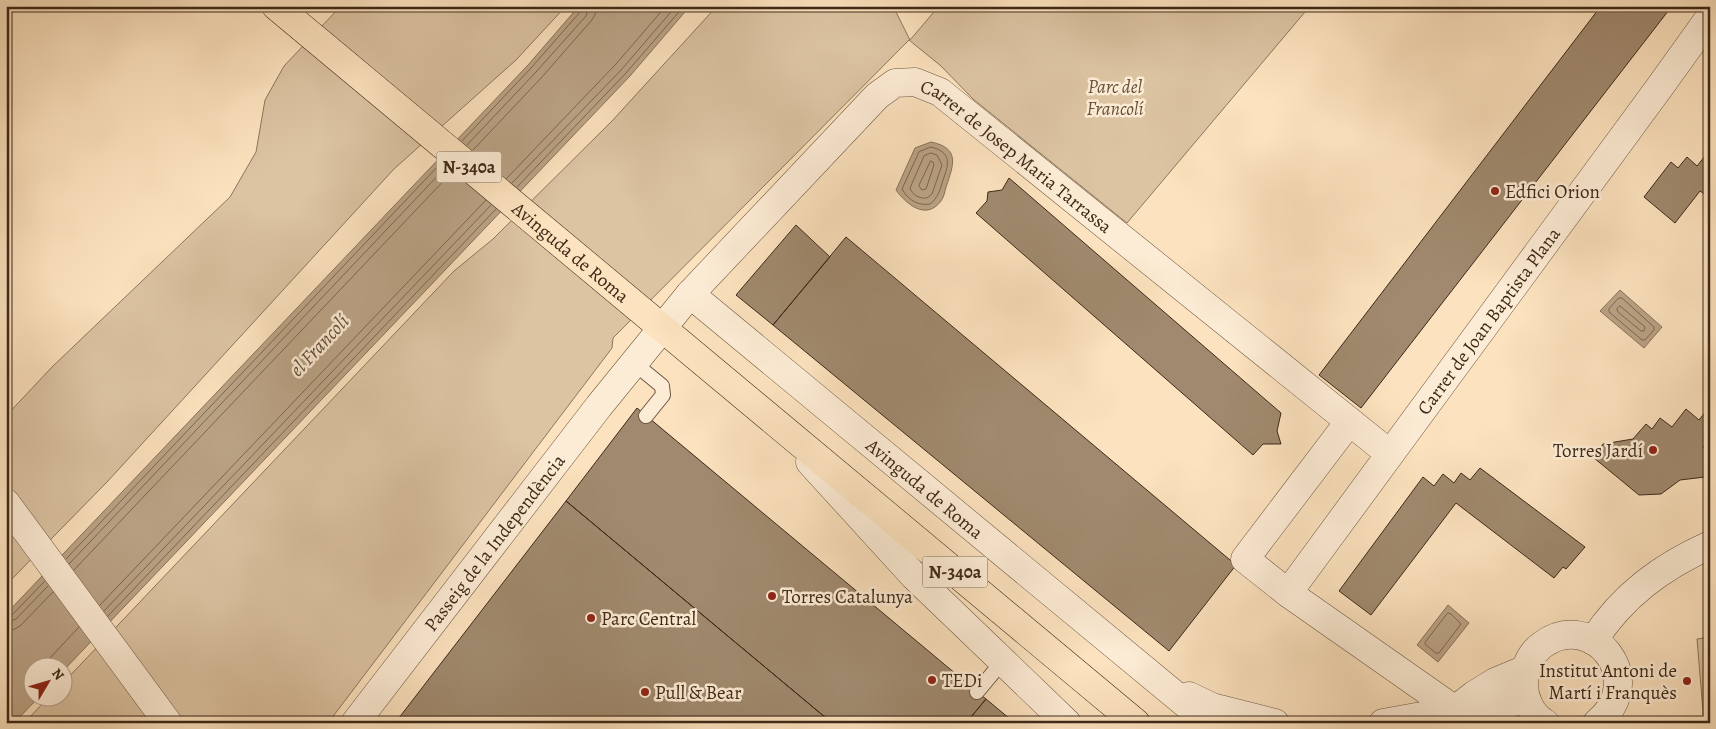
<svg xmlns="http://www.w3.org/2000/svg" width="1716" height="729" font-family="Alegreya,serif">
<style>
.green{fill:#dcc3a2;stroke:#8c765d}
.water{fill:#bba386;stroke:#89725a}
.lines{fill:none;stroke-linecap:round;stroke-linejoin:round}
.shore{stroke:#7c664f;stroke-width:1}
.building{fill:#a0896e;stroke:#3d2918}
.service-casing{stroke:#6d5742;stroke-width:16}
.minor-casing{stroke:#6d5742;stroke-width:29}
.tertiary-casing{stroke:#6d5742;stroke-width:29}
.primary-casing{stroke:#3d2918;stroke-width:29}
.service{stroke:#fdecd5;stroke-width:14}
.minor{stroke:#fdecd5;stroke-width:28}
.tertiary{stroke:#fdecd5;stroke-width:28}
.primary{stroke:#fce2be;stroke-width:28}
.poi-dot{fill:#8f2418;stroke:#fdecd5;stroke-width:2}
.labels{text-anchor:middle;stroke-width:5;stroke-linejoin:round;paint-order:stroke}
.shield{fill:#fdecd5;stroke:#776451;stroke-width:1}
.shield-label{font-size:18px;font-weight:bold;fill:#3d2918}
.park-label{font-size:19px;font-style:italic;fill:#65503a;stroke:#fdecd5}
.street-label{font-size:19px;fill:#3d2918;stroke:#fdecd5}
.poi-label{font-size:19px;fill:#3d2918;stroke:#fdecd5;text-anchor:start}
.water-label{font-size:20px;font-style:italic;fill:#634e39;stroke:#fdecd5}
</style>
<rect width="100%" height="100%" fill="#fce2be"/>
<filter id="stains"><feTurbulence type="fractalNoise" baseFrequency=".004" numOctaves="4"/><feColorMatrix values="0 0 0 0 .2 0 0 0 0 .09 0 0 0 0 .02 0 0 0 .5 -.17"/></filter>
<radialGradient id="worn" r=".72"><stop offset=".6" stop-color="#630" stop-opacity="0"/><stop offset="1" stop-color="#630" stop-opacity=".3"/></radialGradient>
<path class="green" d="M341,6h225l-50,54 -122,109 -287,313 -101,103v-169l46,-49 178,-170 26,-45 9,-52 19,-34z
M717,6h176l17,34 29,-34h371l-183,217 -154,-124 -32,-33 -32,-26 -296,298 -1,10 -284,375h-304l25,-26 13,-1 1,-13 391,-412 39,-32 119,-118z
M1710,637v86h-6l-7,-84z"/>
<path class="water" d="M579,6h111l-60,70 -567,595 -1,-5h-30v30l7,1 -25,26h-8v-109l522,-549z
M931,142c29,6 23,22 15,45 -1,4 -2,10 -5,14 -15,20 -35,3 -45,-11l19,-42z
M1620,290l42,37 -18,21 -44,-37z
M1448,605l21,18 -31,39 -21,-17z"/>
<g class="lines">
<path class="shore" d="M462,141l69,-73 50,-57 1,-5
M467,145l69,-73 50,-56 3,-10
M931,147c21,5 18,17 12,33 -3,10 -5,18 -13,24 -12,2 -22,-4 -28,-15l17,-37z
M473,150l69,-73 49,-56 4,-6 1,-9
M931,153l6,2 5,10 -10,29 -5,4c-7,1 -15,-3 -17,-10l14,-32z
M931,161l2,1 1,3 -8,24 -4,1 -3,-4z
M506,179l110,-115 50,-58
M512,183l110,-114 54,-63
M517,187l109,-114 58,-67
M1619,298h3l32,29v3l-9,10h-3l-33,-28v-3z
M1620,306l25,21 -1,4h-3l-23,-19 -1,-3z
M66,559l375,-396
M69,564l377,-397
M74,570l378,-398
M100,605l386,-405
M104,611l387,-406
M1448,613l3,1 10,10 -22,29h-3l-10,-8 -1,-2z
M108,616l388,-407
M6,617l6,-2 33,-34
M6,623l10,-4 32,-33
M6,630h7l7,-4 33,-34
M44,666l5,-7 30,-32"/>
</g>
<path class="building" d="M1601,6h71l-311,402 -42,-33z
M1710,150v48l-10,-7 -25,32 -31,-26 27,-35 7,6 9,-11 10,9z
M1009,178l272,235 -4,18 4,13h-18l-10,11 -277,-242 11,-12 1,-9 14,-2z
M796,225l34,32 -57,68 -37,-30z
M846,237l390,328 -67,86 -396,-326z
M1710,406v33l-7,8 7,6v18l-5,6 -25,3 -19,14 -22,1 -45,-37 9,-14 30,-5 13,-15 6,5 8,-11 12,9 14,-18 13,11z
M637,408l349,291 -20,24h-134l-266,-222z
M1480,468l105,79 -19,22 -3,-2 -9,11 -98,-75 -85,112 -32,-24 84,-114 11,9 9,-12 11,9 7,-10 9,7z
M566,501l266,222h-437z
M986,699l29,24h-49z"/>
<g class="lines">
<defs>
<path id="service" d="M634,363l28,23 1,9 -17,21
M977,692l25,-30"/>
<g id="minor">
<path id="s1" d="M690,294l519,429"/>
<path d="M1349,422l-104,137 43,34 167,117"/>
<path d="M810,462l104,114 153,147"/>
<path id="s2" d="M1288,593l371,-505 51,-71"/>
<path d="M1593,641c29,-45 68,-74 117,-96"/>
<path d="M1189,696l23,11 63,16"/>
<path d="M1441,721l33,-26 21,-13 29,-12"/>
<path id="s3" d="M355,723l244,-317 91,-112 187,-198 18,-13 20,-1 25,10 450,362"/>
<path d="M1383,723l72,-13"/>
<path d="M1482,723l24,-18 19,-8"/>
<path d="M1545,723c-14,-8 -22,-26 -21,-42 1,-14 6,-27 18,-36 50,-37 108,34 55,78"/>
</g>
<path id="tertiary" d="M6,503l162,220"/>
<g id="primary">
<path id="s4" d="M276,6l860,717"/>
</g>
</defs>
<use href="#service" class="service-casing"/>
<use href="#minor" class="minor-casing"/>
<use href="#tertiary" class="tertiary-casing"/>
<use href="#primary" class="primary-casing"/>
<use href="#service" class="service"/>
<use href="#minor" class="minor"/>
<use href="#tertiary" class="tertiary"/>
<use href="#primary" class="primary"/>
</g>
<g class="poi-dot">
<circle cx="1495" cy="191" r="5"/>
<circle cx="1653" cy="450" r="5"/>
<circle cx="772" cy="596" r="5"/>
<circle cx="591" cy="618" r="5"/>
<circle cx="932" cy="680" r="5"/>
<circle cx="1687" cy="681" r="5"/>
<circle cx="645" cy="692" r="5"/>
</g>
<g class="labels">
<g class="shield">
<rect x="436.5" y="151.5" width="65" height="31" rx="4"/>
<rect x="922.5" y="556.5" width="65" height="31" rx="4"/>
</g>
<g class="shield-label">
<text x="469" y="173">N-340a</text>
<text x="955" y="578">N-340a</text>
</g>
<g class="park-label">
<text x="1115" y="93">Parc del<tspan x="1115" dy="22">Francolí</tspan></text>
</g>
<g class="street-label">
<text dy="7" stroke="none"><textPath href="#s3" startOffset="985">Carrer de Josep Maria Tarrassa</textPath></text>
<text dy="7" stroke="none"><textPath href="#s4" startOffset="384">Avinguda de Roma</textPath></text>
<text dy="7" stroke="none"><textPath href="#s2" startOffset="338">Carrer de Joan Baptista Plana</textPath></text>
<text dy="7" stroke="none"><textPath href="#s1" startOffset="305">Avinguda de Roma</textPath></text>
<text dy="7" stroke="none"><textPath href="#s3" startOffset="228">Passeig de la Independència</textPath></text>
</g>
<g class="poi-label">
<text x="1505" y="198">Edfici Orion</text>
<text x="1643" y="457" text-anchor="end">Torres Jardí</text>
<text x="782" y="603">Torres Catalunya</text>
<text x="601" y="625">Parc Central</text>
<text x="1677" y="677" text-anchor="end">Institut Antoni de<tspan x="1677" dy="22">Martí i Franquès</tspan></text>
<text x="942" y="687">TEDi</text>
<text x="655" y="699">Pull &amp; Bear</text>
</g>
<g class="water-label">
<text transform="translate(319 345) rotate(-47)" y="7">el Francolí</text>
</g>
</g>
<rect width="1716" height="729" fill="none" stroke="#fce2be" stroke-width="25"/>
<rect x="8" y="8" width="1701" height="714" fill="none" stroke="#3d2918" stroke-width="2.5"/>
<rect x="12" y="12" width="1691" height="704" fill="none" stroke="#3d2918"/>
<g transform="translate(48 682) rotate(52)"><circle r="24" fill="#fdecd5" stroke="#b09e89"/>
<path d="M0-4L9 19L0 12L-9 19Z" fill="#8f2418"/>
<text y="-8" font-size="14" font-weight="bold" text-anchor="middle" fill="#3d2918">N</text>
</g>
<rect width="100%" height="100%" filter="url(#stains)"/>
<rect width="100%" height="100%" fill="url(#worn)"/>
</svg>
